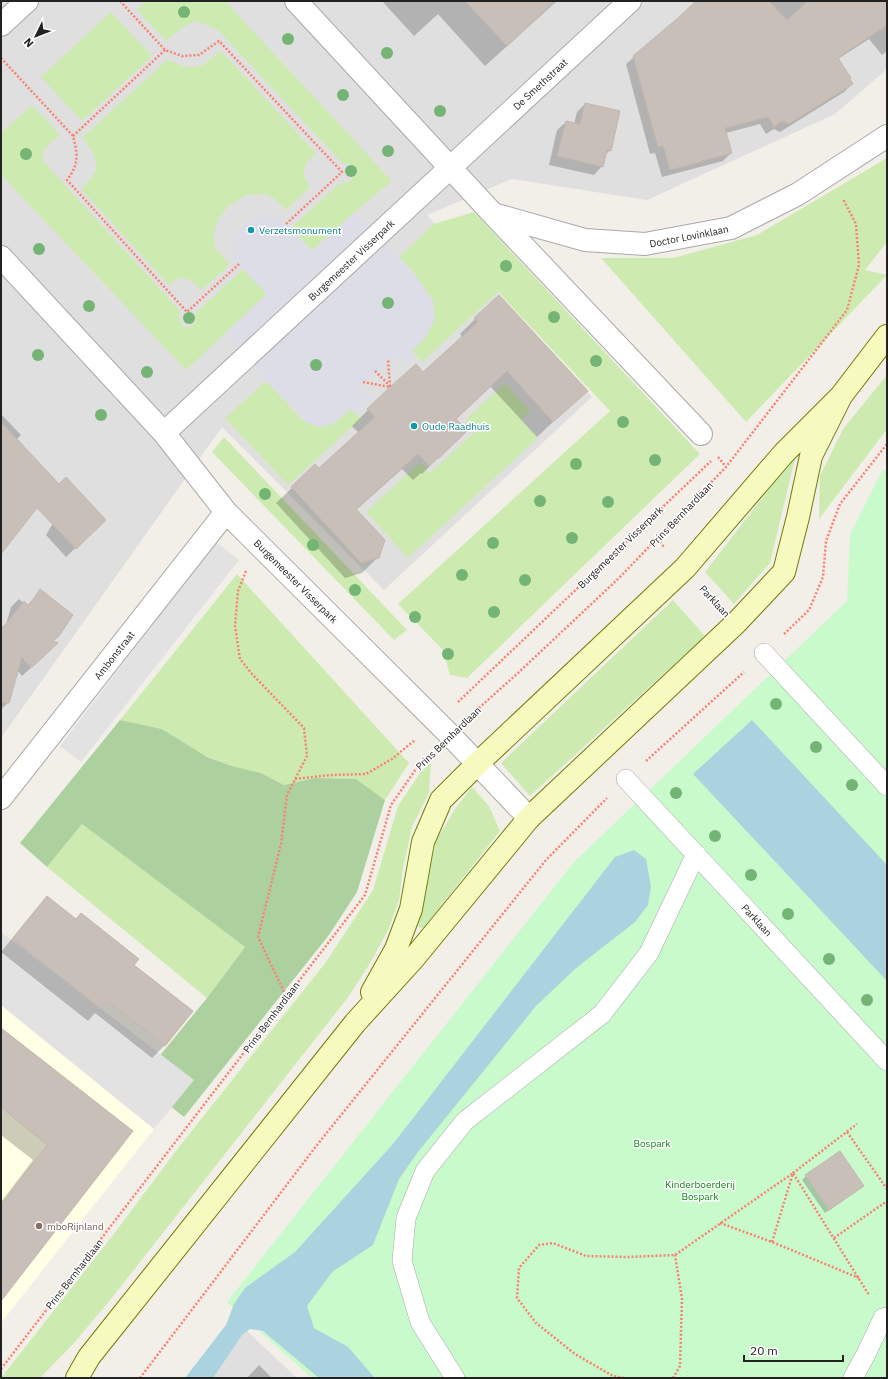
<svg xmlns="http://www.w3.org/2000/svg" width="888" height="1379" font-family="'IBM Plex Sans',sans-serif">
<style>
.residential{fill:#e0dfdf}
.education{fill:#ffffe5}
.grass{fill:#cdebb0}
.forest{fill:#add19e}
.park{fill:#c8facc}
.parking{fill:#e2e2e2}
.plaza{fill:#dddde8}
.water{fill:#aad3df}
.shadow{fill:#0003}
.building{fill:#c7bfb8;stroke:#c4b6ab}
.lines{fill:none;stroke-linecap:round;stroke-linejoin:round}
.pedestrian-casing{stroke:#a9a9a9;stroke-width:20}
.minor-casing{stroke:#a9a9a9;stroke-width:24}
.secondary-casing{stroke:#707d05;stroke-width:24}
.path{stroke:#fa8072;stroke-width:2.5;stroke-dasharray:2 2;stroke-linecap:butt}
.pedestrian{stroke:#fff;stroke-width:19}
.minor{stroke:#fff;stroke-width:22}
.secondary{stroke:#f7fabf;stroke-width:22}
.tree{fill:#74b475}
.culture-dot{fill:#0f9aa8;stroke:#fff;stroke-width:1.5}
.education-dot{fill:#8d6e63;stroke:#fff;stroke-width:1.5}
.labels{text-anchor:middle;stroke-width:3;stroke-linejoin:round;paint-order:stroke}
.street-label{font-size:10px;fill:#222;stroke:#fff}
.culture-label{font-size:10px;fill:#0d838f;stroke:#fff;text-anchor:start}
.park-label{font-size:10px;fill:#0c8416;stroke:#fff}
.education-label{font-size:10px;fill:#785e54;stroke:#fff;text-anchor:start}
</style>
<rect width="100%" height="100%" fill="#f2efe9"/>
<path class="residential" d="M1,1h886v68l-52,45 -188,86 -135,-21 -85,36 165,182 -208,193 -162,-163 -221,311z
M232,1317l65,61h-111z"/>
<path class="education" d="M1,1005l153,124 -153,194z"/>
<path class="grass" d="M147,1h78l167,180 -37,31 -43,39 -21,-23 48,-44 10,-2 8,-9 -5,-9 -10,-1 -123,-132 -13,-7 -11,-3 -15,8 -14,12 -29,-31z
M111,12l41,44 -70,65 -41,-44z
M221,51l95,102 -10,10 -3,12 7,12 -24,23 -11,-11 -9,-5 -20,1 -17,11 -10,12 -5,14 1,16 14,16 -3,4 -24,22 -14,-11 -9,-1 -10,7 -88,-96c23,-22 17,-28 2,-52l84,-77 18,7 17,-1z
M32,105l28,30 -11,9 -7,10 2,8 135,148 1,11 3,5 7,1 6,-5 -1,-9 48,-44 24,25 -81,76 -185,-195v-42z
M887,158v84l-22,28 22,5 -141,147 -145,-164h72l84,-23z
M474,212l226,242 -233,224 -17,-3 -7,-25 -45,-46 212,-193 -112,-119 -76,70 -10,-11c9,-9 18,-19 22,-32 6,-18 -23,-49 -35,-62l35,-33z
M887,375v54l-68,90 1,-43 23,-47z
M266,381l38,40 15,6 32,-18 10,10 -73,66 -63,-67z
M505,383l25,28 -9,8 17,19 -130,120 -42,-46 54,-50 10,11 46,-42 -10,-12z
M224,437l183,193 -13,10 -182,-188z
M796,454l-26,109 -36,41 -29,-32z
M237,574l172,189 -24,37 -29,-21 -41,-1 -31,7 -23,-12 -29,-7 -29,-11 -41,-26 -42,-9z
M673,600l32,36 -175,160 -29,-33z
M431,763l-2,30 -17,34 -9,41 -4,32 -10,28 -17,32 -23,36 -238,303 -37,44 -34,35h-39l109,-139 69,-92 147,-185 47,-72 25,-84 24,-36z
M472,787l17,19 11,25 -77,97 -5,-1 18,-86 19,-32z
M82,824l163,123 -38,51 -160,-131z"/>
<path class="forest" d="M120,720l42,9 45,28 25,9 29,7 23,12 31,-7 41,1 29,21 -28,92 -28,43 -145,182 -45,-36 68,-83 38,-51 -163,-123 -35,43 -27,-24z"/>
<path class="park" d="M883,469l4,4v905h-575l-85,-76 347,-440 273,-261 3,-66z"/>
<path class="parking" d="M216,542l23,18 -158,202 -21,-16z
M1,932l193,148 -40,49 -153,-124z"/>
<path class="plaza" d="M355,212l23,22 41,46 14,21 2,17 -9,19 -14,14 4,5 -9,9 -13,-10 -34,29 13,13 -17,16 -5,-4 -19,16 -13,2 -15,-6 -79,-86 42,-41 -24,-25 -10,-13 1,-19 16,-17 8,-4 9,-1 9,2 10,7 26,27z"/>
<path class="water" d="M752,720l135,145v116l-194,-207z
M634,850l12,9 5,28 -3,18 -13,17 -60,47 -39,37 -118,146 -19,27 -26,66 -41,27 -25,34 7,22 34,19 27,31h-56l-56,-47 -13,-2 -8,6 -29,43h-28l41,-53 8,-21 11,-16 50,-36 98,-108 222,-287z"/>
<path class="shadow" d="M382,1h175l-72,65 -47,-52 -24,22z
M697,1h190v50l-5,4 -13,-16 -31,20 14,25 -8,8 -64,40 -6,-3 -8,5 -6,-10 -34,9 5,20 -8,8 -61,16 -7,-24 -5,1 -24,-90 53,-45z
M585,104l25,46 -5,5 -3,11 -8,9 -45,-10 8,-35 9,-8 8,2 3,-12z
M475,319l111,72 -49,46 -47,-51 -35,33 10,12 -43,43 -1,-1 -8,7 -11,-11 -46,41 22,47 -16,16 -17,5 -69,-75 16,-15 27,-18 40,-37 -7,-7 39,-39 32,-13 40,-36 -3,-4z
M1,414l20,21 -5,5 -15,71z
M68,498l28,30 -30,29 -20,-22z
M40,591l11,50 -3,11 -26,24 -5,-6 -8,32 -8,7v-84l4,3 6,-21 8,-8 8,7z
M47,897l145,114 -28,35 -12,12 -57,-45 -7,8 -87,-69 34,-42z
M1,1030l131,101 -131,169v-98l32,-42 -32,-25z
M806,1176l57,10 -38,27 -23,-33z
M259,1365l13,13h-25z"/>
<path class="building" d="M465,1h90l-48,45z
M696,1h73l18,19 21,-19h79v24l-49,33 13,20 -1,1 3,5 -64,40 -7,-3 -8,6 -6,-10 -43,11 7,25 -62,17 -7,-25 -5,2 -25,-91 45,-38z
M585,103l35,8 -9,40 -4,-1 -4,17 -46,-11 9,-35 14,3z
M499,295l89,96 -35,31 -46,-51 -51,48 11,12 -29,28 -1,-1 -8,8 -11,-12 -62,55 29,31 -6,18 -18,5 -70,-76 24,-23 4,4 56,-51 -8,-8 23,-22 26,-23 7,8 55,-50 -4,-4z
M1,422l58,62 7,-7 40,43 -30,29 -39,-41 -36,46z
M40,589l33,26 -14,21 -6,5 5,2 -27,25 -9,-11 -13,46 -8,-1v-72l23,-29 5,5z
M47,896l29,23 5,-6 58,46 -5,6 59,46 -28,35 -58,-45 -6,8 -88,-70z
M1,1028l132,103 -132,170v-96l46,-60 -46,-38z
M840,1151l24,35 -35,24 -24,-35z"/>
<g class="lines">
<defs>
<path id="pedestrian" d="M764,653l123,133
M626,779l261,282
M455,1378l-35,-56 -18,-61 4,-43 19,-47 40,-50 137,-107 47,-61 47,-99
M853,1378l13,-24 17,-36 4,-1"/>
<path id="minor" d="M296,1l197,213 208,220
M1,25l26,-24
M493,214l92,26 60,4 86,-16 67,-34 89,-58
M1,257l163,176 62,79 223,222 80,84
M164,433l466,-432
M1,798l225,-286"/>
<path id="secondary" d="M372,992l24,-43 15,-40 12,-67 18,-42 36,-36 208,-196 99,-115 57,-57 46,-60
M77,1378l12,-21 266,-334 59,-65 115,-140 207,-195 48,-51 14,-55 13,-61 30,-60"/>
</defs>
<use href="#pedestrian" class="pedestrian-casing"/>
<use href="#minor" class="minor-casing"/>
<use href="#secondary" class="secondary-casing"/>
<path class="path" d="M120,1l45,49 17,6 17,-1 20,-14 123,131 -56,52
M1,58l72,78c5,19 6,28 -6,44l120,132 52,-48
M73,136l92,-86
M375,371l15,15
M363,382l27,5 -2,-28
M718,457l8,10
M657,539l8,9
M246,571l-8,20 -3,35 5,33 12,15 52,54 3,28 -20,39 -6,49 -23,93 28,59
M704,589l13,14
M784,634l25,-24 14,-33 3,-36 14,-37 47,-60
M458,702l253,-241
M470,716l48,-43 100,-94 108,-112 121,-157 12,-45 -3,-41 -13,-25
M646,761l98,-89
M295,779l36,-4 35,-1 26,-15 23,-19
M847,1132l40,57
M720,1223l52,19 87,36
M834,1238l53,-37
M772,1242l21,-69 64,-49
M1,1369l364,-474 26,-90 25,-36 14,-15
M140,1378l177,-233 229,-285 61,-62
M624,1378l-11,-2 -38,-22 -39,-31 -19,-25 2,-30 20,-23 14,-2 33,13 41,1 48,-2 118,-82 76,122
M673,1378l7,-12 2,-67 -7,-44"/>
<use href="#pedestrian" class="pedestrian"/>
<use href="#minor" class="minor"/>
<use href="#secondary" class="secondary"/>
</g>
<g class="tree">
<circle cx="184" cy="12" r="6"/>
<circle cx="288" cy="39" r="6"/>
<circle cx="387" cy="53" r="6"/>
<circle cx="343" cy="95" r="6"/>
<circle cx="440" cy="111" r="6"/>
<circle cx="388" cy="151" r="6"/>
<circle cx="26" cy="154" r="6"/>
<circle cx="351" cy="171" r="6"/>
<circle cx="39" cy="249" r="6"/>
<circle cx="506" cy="266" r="6"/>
<circle cx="388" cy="303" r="6"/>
<circle cx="89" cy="306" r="6"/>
<circle cx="554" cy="317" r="6"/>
<circle cx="189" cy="318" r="6"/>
<circle cx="38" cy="355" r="6"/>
<circle cx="596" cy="361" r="6"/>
<circle cx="316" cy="365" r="6"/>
<circle cx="147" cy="372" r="6"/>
<circle cx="101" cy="415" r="6"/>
<circle cx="623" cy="422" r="6"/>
<circle cx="655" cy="460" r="6"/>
<circle cx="576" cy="464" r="6"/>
<circle cx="265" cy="494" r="6"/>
<circle cx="540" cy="501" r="6"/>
<circle cx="608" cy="502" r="6"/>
<circle cx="572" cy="538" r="6"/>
<circle cx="493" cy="543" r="6"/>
<circle cx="313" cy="545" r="6"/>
<circle cx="462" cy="575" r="6"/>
<circle cx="525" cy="580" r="6"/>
<circle cx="355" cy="590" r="6"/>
<circle cx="494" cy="612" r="6"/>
<circle cx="415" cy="617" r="6"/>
<circle cx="448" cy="654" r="6"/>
<circle cx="776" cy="704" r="6"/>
<circle cx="816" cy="747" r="6"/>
<circle cx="852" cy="785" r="6"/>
<circle cx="676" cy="793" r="6"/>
<circle cx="715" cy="836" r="6"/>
<circle cx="751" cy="875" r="6"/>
<circle cx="788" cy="914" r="6"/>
<circle cx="829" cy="959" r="6"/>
<circle cx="867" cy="1000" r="6"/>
</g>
<g class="culture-dot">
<circle cx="251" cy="230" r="4"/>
<circle cx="414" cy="426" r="4"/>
</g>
<circle class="education-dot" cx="39" cy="1226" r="4"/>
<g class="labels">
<g class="street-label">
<text transform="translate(540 84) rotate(-43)" y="4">De Smethstraat</text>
<text transform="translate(689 236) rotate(-11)" y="4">Doctor Lovinklaan</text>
<text transform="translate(351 260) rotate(-43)" y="4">Burgemeester Visserpark</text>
<text transform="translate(681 514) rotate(-46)" y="4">Prins Bernhardlaan</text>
<text transform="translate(620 547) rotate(-44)" y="4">Burgemeester Visserpark</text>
<text transform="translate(296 581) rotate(45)" y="4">Burgemeester Visserpark</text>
<text transform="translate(715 601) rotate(47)" y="4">Parklaan</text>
<text transform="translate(114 655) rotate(-52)" y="4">Ambonstraat</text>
<text transform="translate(448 738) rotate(-44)" y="4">Prins Bernhardlaan</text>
<text transform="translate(757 920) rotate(47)" y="4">Parklaan</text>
<text transform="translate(271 1017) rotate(-53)" y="4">Prins Bernhardlaan</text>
<text transform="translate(74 1274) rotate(-52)" y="4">Prins Bernhardlaan</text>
</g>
<g class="culture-label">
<text x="259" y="234">Verzetsmonument</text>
<text x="422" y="430">Oude Raadhuis</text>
</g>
<g class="park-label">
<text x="652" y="1147">Bospark</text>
<text x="700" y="1188">Kinderboerderij<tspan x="700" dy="12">Bospark</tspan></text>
</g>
<g class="education-label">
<text x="47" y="1230">mboRijnland</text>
</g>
</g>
<rect width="888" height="1379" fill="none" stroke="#222222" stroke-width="4"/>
<g transform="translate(36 36) rotate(227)" stroke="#ffffff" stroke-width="3" paint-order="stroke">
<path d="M0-3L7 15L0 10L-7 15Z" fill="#222222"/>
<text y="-6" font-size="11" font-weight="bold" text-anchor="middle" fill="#222222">N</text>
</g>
<path d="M744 1355v6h99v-6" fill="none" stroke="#222222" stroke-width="2"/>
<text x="750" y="1355" font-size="12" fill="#222222" stroke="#ffffff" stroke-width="3" paint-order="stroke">20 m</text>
</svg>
